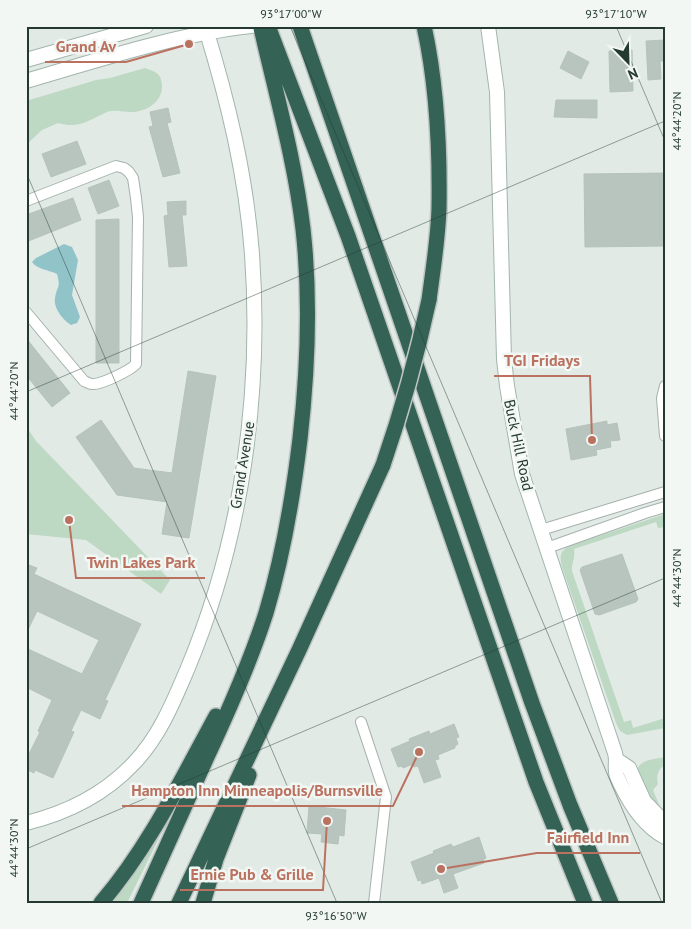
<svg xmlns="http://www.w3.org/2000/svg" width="691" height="929" viewBox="0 0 691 929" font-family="'PT Sans',sans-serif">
	<rect width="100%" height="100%" fill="#e2eae6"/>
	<!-- green -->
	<path fill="#bdd9c3" d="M145 68C156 72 161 73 162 85 163 102 146 112 131 112 125 112 118 110 112 111 108 111 105 113 101 115 84 123 77 128 58 123L42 130 26 145V101L96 80 110 78Z
		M26 426 36 441 170 580 161 594 86 540 26 534Z
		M665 514V527L658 528 656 522 574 549C576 558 571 563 572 571L624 722 631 720 633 728 665 718V728L627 735 620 731 616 723 563 570C560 560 558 552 569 546Z
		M665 757V765C658 769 656 776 658 784L653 790 665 819V846L636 777C636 759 651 760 665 757Z
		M165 826 127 903H107Z"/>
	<!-- water -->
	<path fill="#91c4c9" d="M64 244 72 247 78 260 72 295 80 317 77 323 71 325C63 320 53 308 55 298 57 285 61 289 57 274 49 270 36 269 32 262L36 258Z"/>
	<!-- building -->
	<path fill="#b8c5bf" stroke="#b5c3bc" d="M665 40V61H660L661 79 648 80 646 41Z
		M632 50 633 91 610 92 609 51Z
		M568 51 589 62 581 79 560 68Z
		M556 100H597V118L554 117Z
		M168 108 171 122 167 123 180 173 163 177 149 127 153 126 150 112Z
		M77 141 86 164 51 177 42 154Z
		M665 173V246L585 247 584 174Z
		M109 180 119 206 98 214 88 188Z
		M73 198 81 220 26 242V215Z
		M186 201V215H182L187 266 169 267 164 216 168 215 167 202Z
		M119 219V363H96V220Z
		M26 338 70 393 52 407 26 375Z
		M188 371 216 376 189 538 162 534 167 502 117 495 76 437 101 420 134 468 172 473Z
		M607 421V425L617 423 620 440 610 441 611 447 596 450 597 455 571 460 566 429Z
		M622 554 638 599 636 602 599 615 595 614 580 570 582 567Z
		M26 564 37 568 34 574 141 624 105 700 108 701 100 719 81 710 71 731 74 732 53 778 35 770 34 773 26 769V760L40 732 38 731 52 700 26 687V648L82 674 99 640 37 611 26 634Z
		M454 724 459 737 456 738 458 744 455 746V748L438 755 439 759 435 760 441 777 424 783 418 766 414 767 413 764 403 768 402 766 398 767 391 749 410 741 409 739 429 731 430 734Z
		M309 806 346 810 344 836 339 835 338 844 321 842 322 834 307 833Z
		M479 837 486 858 483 860 484 863 453 874 458 888 444 893 439 878 422 884 421 880 418 881 411 862 434 853 433 851 451 844 453 847Z"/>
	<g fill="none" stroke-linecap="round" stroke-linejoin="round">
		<!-- street casing -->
		<g stroke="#a5b1ac" stroke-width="12">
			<path id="street" d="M26 201 116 166 124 168 129 172 133 178 136 198 138 217 136 364C131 370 101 385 92 384 89 384 87 382 84 381L26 312
				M665 386 662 398 665 436
				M541 530 665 492
				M547 548 645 513 665 507
				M361 722 386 797 374 903"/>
		</g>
		<!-- secondary casing -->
		<g stroke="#a2b5ad" stroke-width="16">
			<path id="secondary" d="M488 26 497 92 504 359 507 386 522 474 615 753C617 760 615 765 616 772 616 776 619 780 620 783 630 804 644 826 665 837
				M26 60 146 26
				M26 81C98 60 177 34 251 26
				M617 760 629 768 644 801 665 823
				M26 823C67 813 105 794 134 763 159 737 173 703 187 670 242 539 262 395 252 254 246 175 228 101 205 26"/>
		</g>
		<!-- highway casing -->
		<g stroke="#bdc4c2" stroke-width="18">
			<path id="highway" d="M268 26 348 236 536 782 585 903
				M300 26 532 703 570 805 611 903
				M424 26C437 85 440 148 439 209 438 239 433 270 429 300
				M101 903C149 847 181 780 216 716
				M141 903C163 854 185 806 207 757 229 710 250 663 266 613 283 556 293 497 300 439 308 368 311 300 303 229 295 161 276 94 261 28
				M179 903 299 650 383 465
				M203 903 216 859 249 775"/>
		</g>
		<!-- street -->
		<use href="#street" stroke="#fff" stroke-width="10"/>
		<!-- secondary -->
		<use href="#secondary" stroke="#fff" stroke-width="14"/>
		<!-- highway -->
		<use href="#highway" stroke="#346255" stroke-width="15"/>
		<!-- highway-bridge casing -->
		<g stroke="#bdc4c2" stroke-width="18" stroke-linecap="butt">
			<path id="highway-bridge" d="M383 465C402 410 417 356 429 300"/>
		</g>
		<!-- highway-bridge -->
		<use href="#highway-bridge" stroke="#346255" stroke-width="15"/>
	</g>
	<!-- ticks -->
	<path fill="none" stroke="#243932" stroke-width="1" stroke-opacity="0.45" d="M290 26 662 903M616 26 665 141M26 172 337 903M26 392 665 121M26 849 665 578"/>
	<g text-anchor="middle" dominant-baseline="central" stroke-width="5" stroke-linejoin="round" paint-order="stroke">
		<!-- street labels -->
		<g font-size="15" fill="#243932" stroke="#f2f7f4">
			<text transform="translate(519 445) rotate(78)">Buck Hill Road</text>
			<text transform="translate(242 465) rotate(-81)">Grand Avenue</text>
		</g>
	</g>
	<!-- callouts -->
	<path fill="none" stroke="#bb715f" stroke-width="2" d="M189 44L126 62H45M592 440L590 376H494M69 520L76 578H205M419 752L393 806H122M441 869L537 853H640M327 821L323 890H180"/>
	<g fill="#bb715f" stroke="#f2f7f4" stroke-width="2">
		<circle cx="189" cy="44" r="5"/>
		<circle cx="592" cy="440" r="5"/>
		<circle cx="69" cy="520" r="5"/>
		<circle cx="419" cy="752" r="5"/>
		<circle cx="441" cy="869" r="5"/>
		<circle cx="327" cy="821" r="5"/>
	</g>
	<g font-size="16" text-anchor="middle" font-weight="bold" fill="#bb715f" stroke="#f2f7f4" stroke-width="5" stroke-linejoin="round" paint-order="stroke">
		<text x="86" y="52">Grand Av</text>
		<text x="542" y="366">TGI Fridays</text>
		<text x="141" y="568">Twin Lakes Park</text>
		<text x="257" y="796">Hampton Inn Minneapolis/Burnsville</text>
		<text x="588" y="843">Fairfield Inn</text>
		<text x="252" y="880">Ernie Pub &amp; Grille</text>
	</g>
	<!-- border -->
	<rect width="691" height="929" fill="none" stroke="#f2f7f4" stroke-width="55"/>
	<!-- north arrow -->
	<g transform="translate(628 62) rotate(157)" stroke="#f2f7f4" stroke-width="4" paint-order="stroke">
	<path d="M0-4L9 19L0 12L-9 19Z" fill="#243932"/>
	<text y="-8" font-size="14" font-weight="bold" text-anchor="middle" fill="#243932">N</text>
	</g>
	<rect x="28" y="28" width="636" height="874" fill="none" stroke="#243932" stroke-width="2"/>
	<g font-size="12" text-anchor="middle" fill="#243932">
		<text x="291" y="18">93°17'00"W</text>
		<text x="616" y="18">93°17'10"W</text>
		<text transform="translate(677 121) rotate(-90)" y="4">44°44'20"N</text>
		<text transform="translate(14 391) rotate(-90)" y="4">44°44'20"N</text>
		<text transform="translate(677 578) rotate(-90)" y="4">44°44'30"N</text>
		<text transform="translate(14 848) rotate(-90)" y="4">44°44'30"N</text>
		<text x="336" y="920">93°16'50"W</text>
	</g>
</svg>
